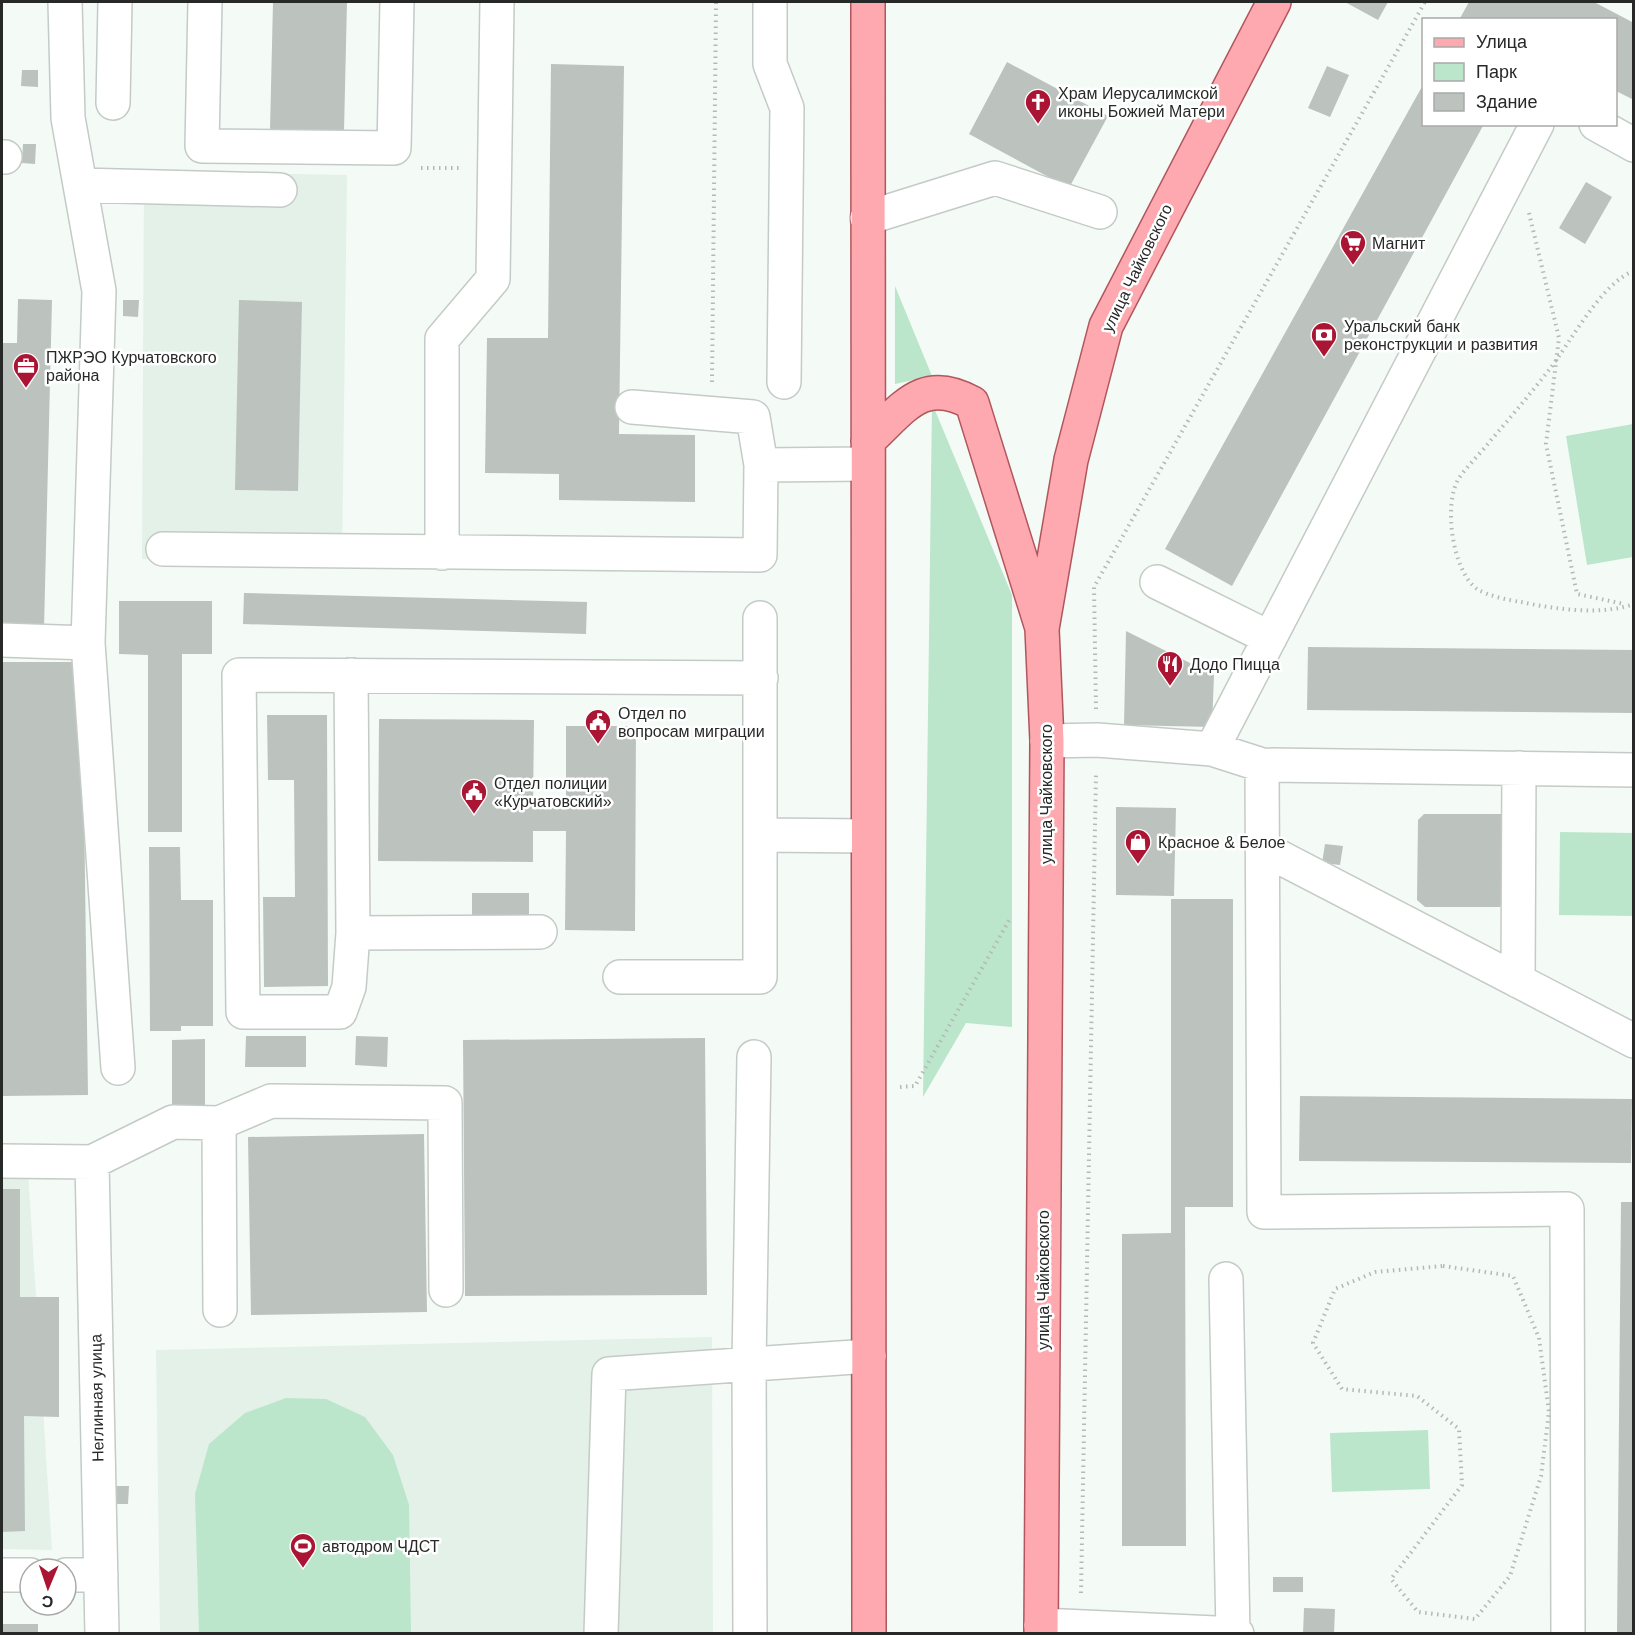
<svg xmlns="http://www.w3.org/2000/svg" width="1635" height="1635" viewBox="0 0 1635 1635" font-family="Arial,sans-serif">
	<rect width="100%" height="100%" fill="#f4fbf6"/>
	<!-- built -->
	<path fill="#e3f1e8" d="M144 171 347 175 342 568 142 559Z
		M2 1154H27L52 1550 2 1549Z
		M712 1337 713 1633H160L156 1350Z"/>
	<!-- green -->
	<path fill="#bbe6cb" d="M895 286 932 376 895 384Z
		M932 403 1012 595V1027L966 1023 923 1097Z
		M1633 424V557L1587 565 1566 436Z
		M1560 832 1633 833V916L1559 915Z
		M286 1398 326 1399 365 1417 393 1455 409 1505 411 1633H199L195 1494 209 1444 245 1413Z
		M1428 1430 1430 1489 1332 1492 1330 1433Z"/>
	<!-- building -->
	<path fill="#bcc2be" d="M273 2H347L344 131 270 130Z
		M1345 2H1388L1378 20Z
		M1469 2H1594L1634 23V100L1616 91V20H1459Z
		M1007 62 1108 116 1069 188 969 134Z
		M551 64 624 66 619 434 695 435V502L559 500V474L485 473 487 338H548Z
		M1327 66 1349 75 1330 117 1308 108Z
		M22 70H38V87L21 86Z
		M1424 83V124H1484L1232 586 1165 549Z
		M23 144H36L35 164 22 163Z
		M1586 182 1612 197 1585 244 1559 228Z
		M18 299 52 300 44 629 2 628V343H17Z
		M123 300H139L138 317 123 316Z
		M239 300 302 302 298 491 235 490Z
		M244 593 587 602 586 634 243 624Z
		M119 601H212V654H182V832H148V655L119 654Z
		M1126 631 1214 675 1212 727 1124 725Z
		M1308 647 1634 650V713L1307 710Z
		M2 662H82L88 1095 2 1096Z
		M267 715H327L328 986 264 987 263 897H295L294 780H268Z
		M379 719 534 720 533 808H566V726H636L635 931 565 930 566 831H533V862L378 861Z
		M1116 807 1176 808 1174 896 1116 895Z
		M1424 814H1501L1508 822V900L1500 907H1425L1417 900 1418 820Z
		M1325 844 1343 846 1340 865 1322 863Z
		M149 847H180L181 900H213V1026H181V1031H150Z
		M472 893H529V916H472Z
		M1171 899H1233V1207H1185L1186 1546H1122V1234L1171 1233Z
		M246 1036H306V1067H245Z
		M356 1036 388 1037 387 1067 355 1065Z
		M705 1038 707 1295 465 1296 463 1040Z
		M205 1039V1109H172V1040Z
		M1300 1096 1632 1099 1631 1163 1299 1161Z
		M424 1134 427 1312 251 1315 248 1137Z
		M2 1189H20V1297H59V1417L24 1416 25 1531 2 1532Z
		M1621 1202H1634V1634H1617Z
		M116 1486H129L128 1504H115Z
		M1273 1577H1303V1592H1273Z
		M1304 1608 1335 1609 1334 1634H1303Z
		M2 1624H38V1634H2Z"/>
	<g fill="none" stroke-linecap="round" stroke-linejoin="round">
		<!-- minor casing -->
		<g stroke="#c4cbc6" stroke-width="36">
			<path id="minor" d="M65 2 68 118 99 291 88 643 118 1068
				M205 2 202 146 394 148 397 2
				M770 2V64L787 108 784 382
				M113 103 115 2
				M1596 124 1634 145
				M2 157H5
				M80 185 280 190
				M867 218 995 178 1100 212
				M632 407 753 417 761 465
				M163 549 760 555 761 465 867 464
				M442 553V339L493 279 497 2
				M1157 582 1270 638
				M2 640 88 643
				M351 675 353 933 540 932
				M1047 741 1097 740 1212 749 1262 765 1634 770
				M1212 749 1537 124
				M1262 765 1264 1212 1567 1209 1568 1634
				M760 835 868 836
				M1262 848 1634 1041
				M353 933 349 987 340 1012H243L239 675 761 678
				M620 977H760V618
				M1518 981 1519 768
				M219 1123 220 1310
				M2 1161 92 1162 173 1122 219 1123 271 1101 445 1103 446 1290
				M92 1162 102 1634
				M1226 1279 1233 1634
				M2 1575H30
				M66 1575H101
				M1041 1625 1237 1634
				M601 1634 609 1374 869 1356
				M750 1634 749 1365 754 1057"/>
		</g>
		<!-- major casing -->
		<g stroke="#b1565d" stroke-width="36">
			<path id="major" d="M868 2 869 1634
				M868 441C903 409 922 375 972 403L1042 628
				M1041 1634 1047 741 1042 629 1071 460 1106 326 1274 2"/>
		</g>
		<!-- path -->
		<path stroke="#b3b9b5" stroke-width="4" stroke-dasharray="1.5 4.5" stroke-linecap="butt" d="M421 168H461
			M1529 213 1559 338 1546 444 1577 594 1624 604
			M1634 271C1602 282 1570 343 1549 370 1530 394 1511 417 1491 440 1481 453 1468 465 1459 478 1443 503 1452 571 1477 589 1488 596 1508 600 1521 602 1555 609 1600 616 1634 604
			M712 382 716 2
			M1096 709 1094 587 1425 2
			M900 1087 915 1086 1011 917
			M1443 1266 1513 1276 1539 1338 1549 1412 1541 1476 1510 1576 1475 1619 1418 1612 1391 1579 1462 1485 1459 1429 1417 1396 1342 1389 1313 1343 1335 1289 1375 1272Z
			M1081 1593 1096 773"/>
		<!-- minor -->
		<use href="#minor" stroke="#fff" stroke-width="33"/>
		<!-- major -->
		<use href="#major" stroke="#fda9af" stroke-width="33"/>
	</g>
	<!-- icons -->
	<defs>
		<g id="church-pin" transform="scale(1.35)"><path d="M0 17L-7.5 6A9.5 9.5 0 1 1 7.5 6Z" fill="#ab1534" stroke="#fff"/><path d="M-1.2-6h2.4v3.5h3.3v2.4h-3.3V6h-2.4V-.1h-3.3v-2.4h3.3Z" fill="#fff"/></g>
		<g id="supermarket-pin" transform="scale(1.35)"><path d="M0 17L-7.5 6A9.5 9.5 0 1 1 7.5 6Z" fill="#ab1534" stroke="#fff"/><path d="M-6-5.5h2.5l.6 2H6L4.5 2H-2.5L-4.4-4H-6ZM-1.5 3.2a1.3 1.3 0 1 0 .1 0ZM3 3.2a1.3 1.3 0 1 0 .1 0Z" fill="#fff"/></g>
		<g id="bank-pin" transform="scale(1.35)"><path d="M0 17L-7.5 6A9.5 9.5 0 1 1 7.5 6Z" fill="#ab1534" stroke="#fff"/><path d="M-6-4H6V4H-6ZM0-2.3a2.3 2.3 0 1 0 0 4.6a2.3 2.3 0 1 0 0-4.6Z" fill="#fff"/></g>
		<g id="office-pin" transform="scale(1.35)"><path d="M0 17L-7.5 6A9.5 9.5 0 1 1 7.5 6Z" fill="#ab1534" stroke="#fff"/><path d="M-6-3h4V-5.5h4V-3h4V5H-6ZM-1-4.5V-3h2v-1.5ZM-6 0V1H6V0Z" fill="#fff"/></g>
		<g id="restaurant-pin" transform="scale(1.35)"><path d="M0 17L-7.5 6A9.5 9.5 0 1 1 7.5 6Z" fill="#ab1534" stroke="#fff"/><path d="M-5-6h1v4h1v-4h1v4h1v-4h1v5L-1.5 .5V6h-2V.5L-5-1ZM5-6V6H3V1.5H1.5Q1.5-4 5-6Z" fill="#fff"/></g>
		<g id="civic-pin" transform="scale(1.35)"><path d="M0 17L-7.5 6A9.5 9.5 0 1 1 7.5 6Z" fill="#ab1534" stroke="#fff"/><path d="M-.6-6.5H3V-4.5H.6V-3L4-1V1h2V6H-6V1h2V-1L-.6-3ZM-1.2 2.5V6h2.4V2.5Z" fill="#fff"/></g>
		<g id="shop-pin" transform="scale(1.35)"><path d="M0 17L-7.5 6A9.5 9.5 0 1 1 7.5 6Z" fill="#ab1534" stroke="#fff"/><path d="M-5-2.5h2.3a2.7 3.5 0 0 1 5.4 0H5L5.5 6h-11ZM-1.5-2.5h3a1.5 2.3 0 0 0-3 0Z" fill="#fff"/></g>
		<g id="stadium-pin" transform="scale(1.35)"><path d="M0 17L-7.5 6A9.5 9.5 0 1 1 7.5 6Z" fill="#ab1534" stroke="#fff"/><path d="M0-5a6.5 5 0 1 0 0 10a6.5 5 0 1 0 0-10ZM-3.5-1.8h7v3.6h-7Z" fill="#fff"/></g>
	</defs>
	<g fill-rule="evenodd">
		<use href="#church-pin" x="1038" y="102"/>
		<use href="#supermarket-pin" x="1353" y="243"/>
		<use href="#bank-pin" x="1324" y="335"/>
		<use href="#office-pin" x="26" y="366"/>
		<use href="#restaurant-pin" x="1170" y="664"/>
		<use href="#civic-pin" x="598" y="722"/>
		<use href="#civic-pin" x="474" y="792"/>
		<use href="#shop-pin" x="1138" y="842"/>
		<use href="#stadium-pin" x="303" y="1546"/>
	</g>
	<g text-anchor="middle" dominant-baseline="central" stroke-width="5" stroke-linejoin="round" paint-order="stroke">
		<!-- poi labels -->
		<g font-size="16" fill="#272928" stroke="#fff" text-anchor="start">
			<text x="1058" y="93">Храм Иерусалимской<tspan x="1058" dy="18">иконы Божией Матери</tspan></text>
			<text x="1372" y="243">Магнит</text>
			<text x="1344" y="326">Уральский банк<tspan x="1344" dy="18">реконструкции и развития</tspan></text>
			<text x="46" y="357">ПЖРЭО Курчатовского<tspan x="46" dy="18">района</tspan></text>
			<text x="1190" y="664">Додо Пицца</text>
			<text x="618" y="713">Отдел по<tspan x="618" dy="18">вопросам миграции</tspan></text>
			<text x="494" y="783">Отдел полиции<tspan x="494" dy="18">«Курчатовский»</tspan></text>
			<text x="1158" y="842">Красное &amp; Белое</text>
			<text x="322" y="1546">автодром ЧДСТ</text>
		</g>
		<!-- street labels -->
		<g font-size="16" fill="#272928" stroke="#fff">
			<text transform="translate(1137 268) rotate(-64)">улица Чайковского</text>
			<text transform="translate(1046 794) rotate(-90)">улица Чайковского</text>
			<text transform="translate(1043 1280) rotate(-90)">улица Чайковского</text>
			<text transform="translate(97 1398) rotate(-91)">Неглинная улица</text>
		</g>
	</g>
	<!-- border -->
	<rect width="1635" height="1635" fill="none" stroke="#272928" stroke-width="6"/>
	<!-- legend -->
	<rect x="1422" y="18" width="195" height="108" fill="#ffffff" stroke="#a9a9a9" stroke-width="1.5"/>
	<rect x="1434" y="38" width="30" height="9" fill="#fda9af" stroke="#a9a9a9" stroke-width="1.5"/>
	<text x="1476" y="48" font-size="18" fill="#272928">Улица</text>
	<rect x="1434" y="63" width="30" height="18" fill="#bbe6cb" stroke="#a9a9a9" stroke-width="1.5"/>
	<text x="1476" y="78" font-size="18" fill="#272928">Парк</text>
	<rect x="1434" y="93" width="30" height="18" fill="#bcc2be" stroke="#a9a9a9" stroke-width="1.5"/>
	<text x="1476" y="108" font-size="18" fill="#272928">Здание</text>
	<!-- north arrow -->
	<g transform="translate(48 1587) rotate(182)"><circle r="28" fill="#ffffff" stroke="#a9a9a9" stroke-width="1.5"/>
	<path d="M0-4.5L10 22L0 15L-10 22Z" fill="#ab1534"/>
	<text y="-9" font-size="16" font-weight="bold" text-anchor="middle" fill="#272928">С</text>
	</g>
</svg>
